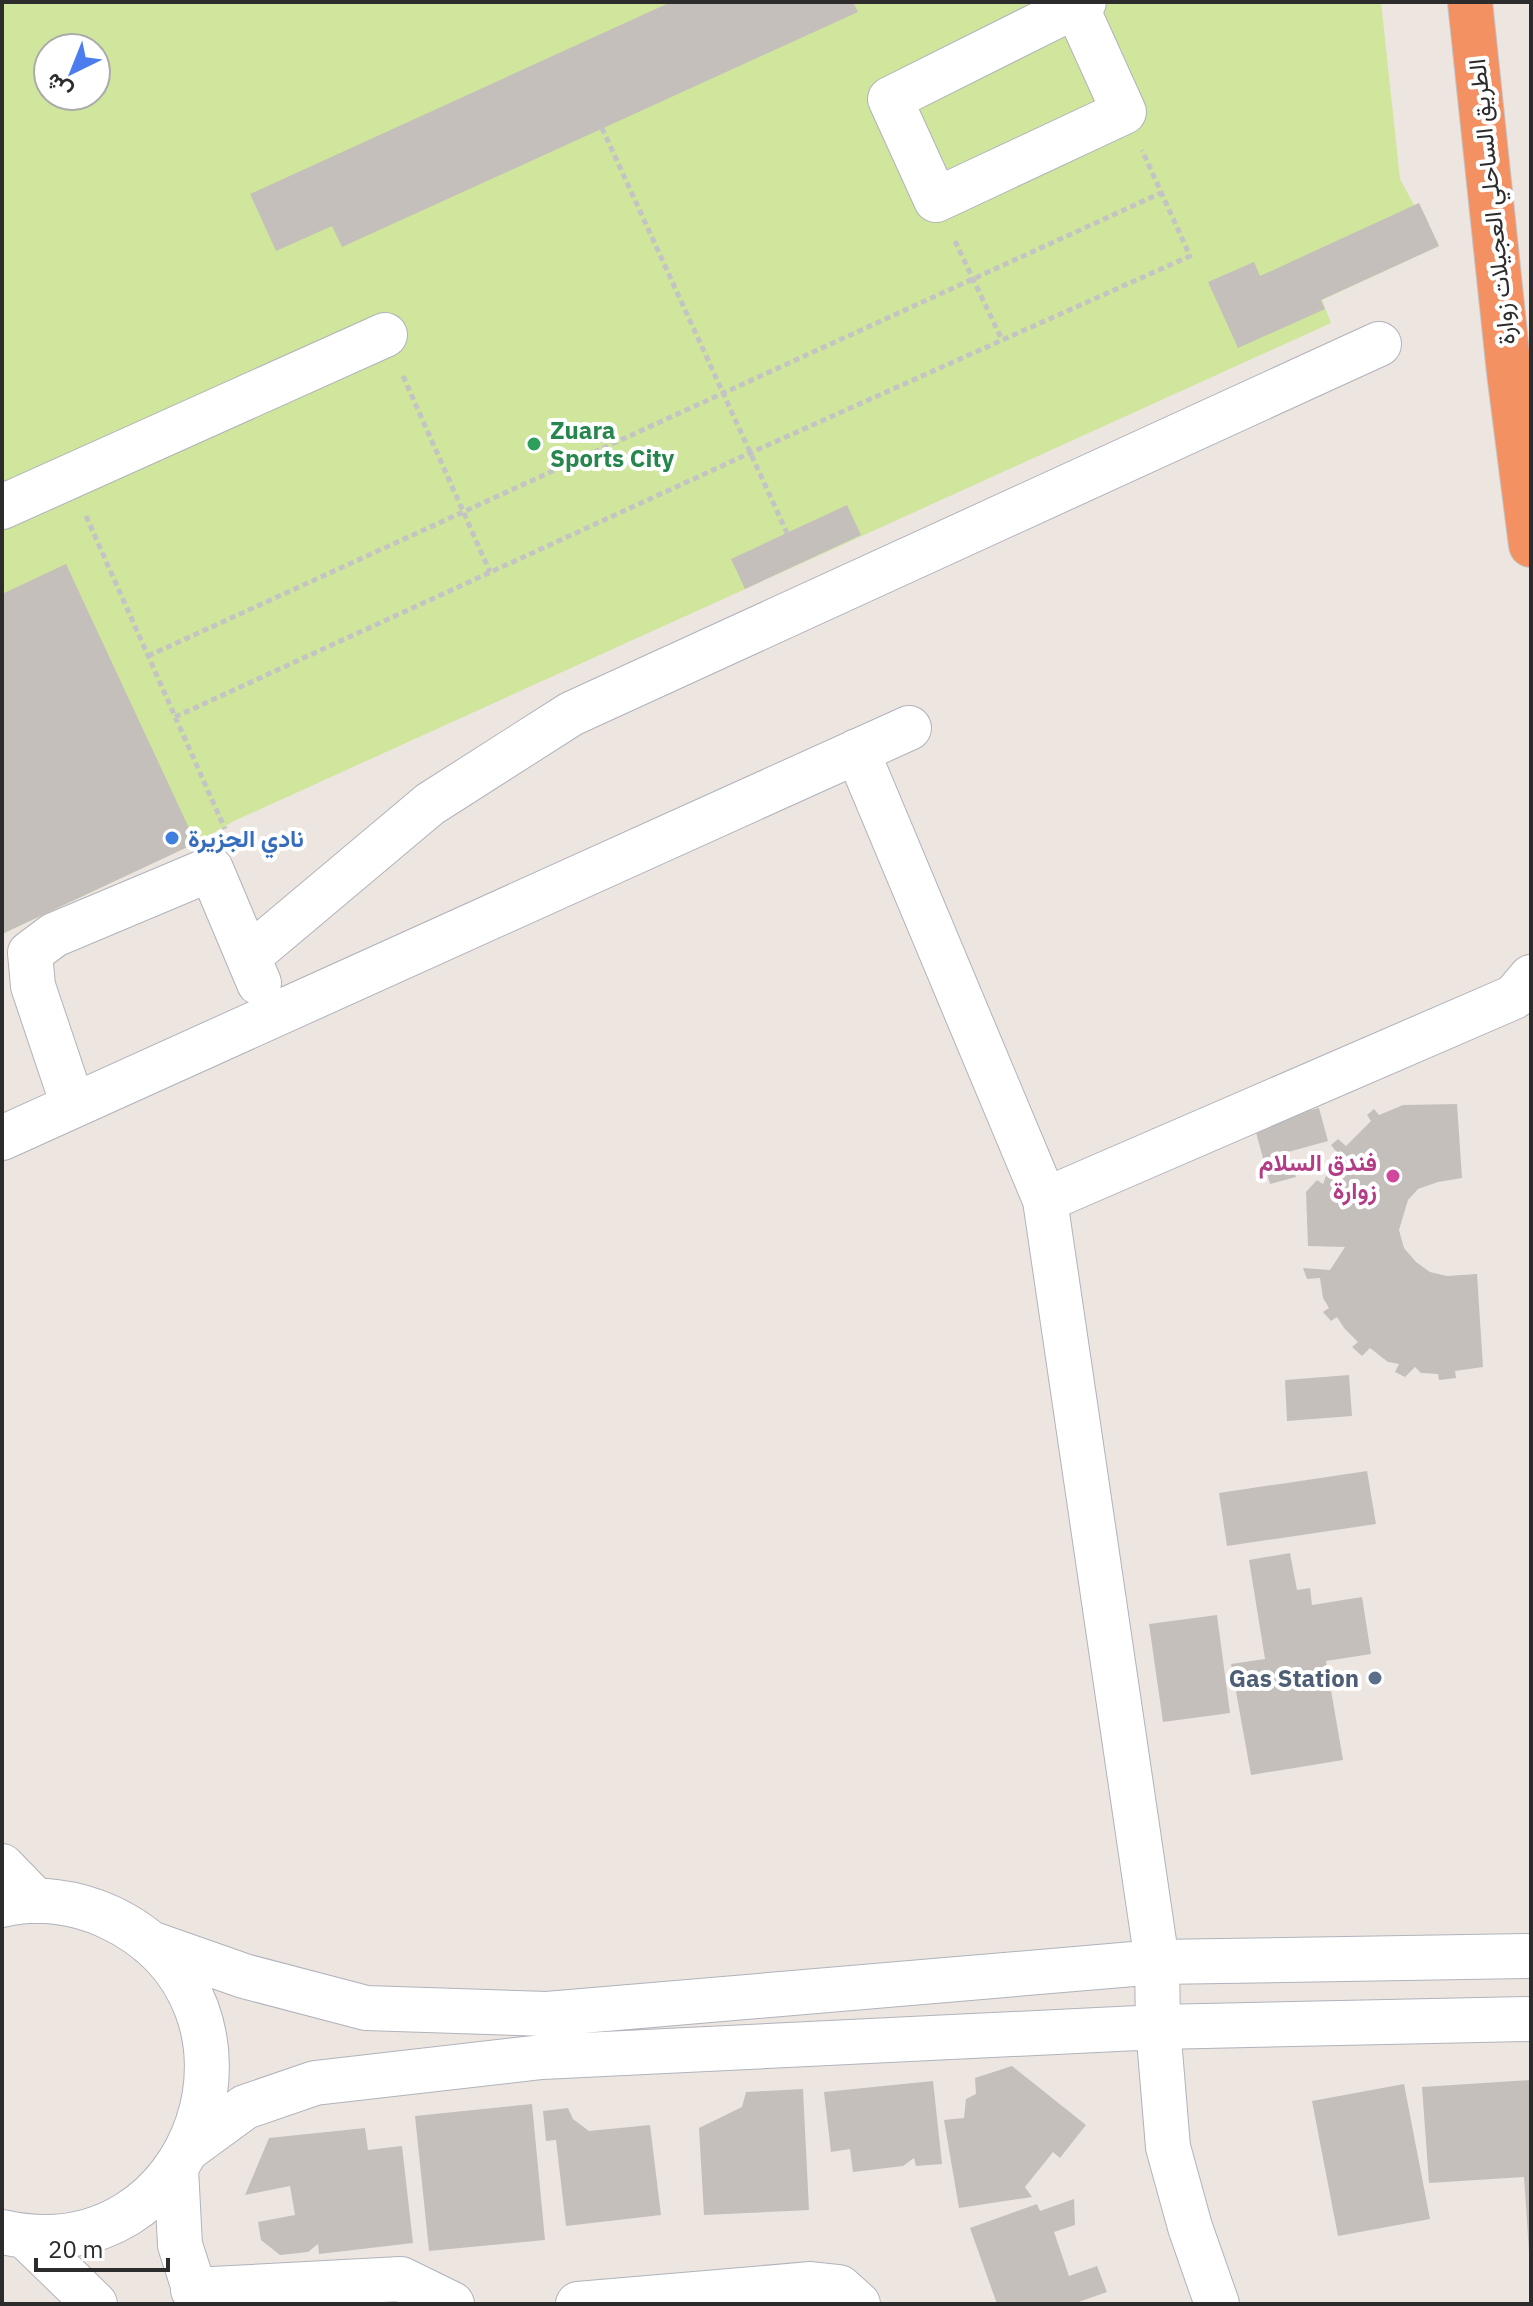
<svg xmlns="http://www.w3.org/2000/svg" width="1533" height="2306" viewBox="0 0 1533 2306" font-family="'IBM Plex Sans',Vazirmatn,sans-serif">
	<rect width="100%" height="100%" fill="#ede5e0"/>
	<!-- pitch -->
	<path fill="#cfe69c" fill-rule="evenodd" d="M2 2H1381L1400 179 1414 205 1419 203 1439 246 1322 300 1331 323 234 821 196 843 2 934ZM48 48H96V96H48Z"/>
	<!-- building -->
	<path fill="#c5bfbc" d="M671 2H853L858 12 342 247 332 226 276 251 250 194Z
		M1419 203 1439 246 1321 300 1325 309 1238 348 1208 282 1254 262 1260 276Z
		M847 505 861 535 745 589 731 559Z
		M66 564 196 843 2 934V594Z
		M1457 1104 1462 1178 1438 1182 1418 1189 1408 1200 1399 1230 1404 1248 1416 1262 1430 1272 1447 1276 1477 1274 1483 1367 1455 1371 1456 1378 1439 1380 1438 1374 1421 1373 1415 1367 1405 1377 1395 1372 1399 1364 1388 1362 1370 1348 1362 1356 1352 1347 1358 1342 1344 1328 1337 1317 1331 1321 1323 1312 1329 1308 1323 1298 1320 1278 1307 1279 1303 1268 1330 1270 1345 1247 1308 1246 1306 1192 1317 1180 1323 1184 1330 1165 1339 1155 1331 1145 1338 1139 1346 1146 1371 1121 1367 1115 1374 1109 1379 1115 1403 1105Z
		M1319 1108 1328 1141 1288 1152 1296 1177 1270 1184 1254 1125Z
		M1349 1375 1352 1416 1287 1421 1285 1380Z
		M1367 1471 1376 1524 1227 1546 1219 1493Z
		M1290 1553 1297 1590 1310 1588 1312 1605 1362 1597 1371 1654 1326 1661 1343 1760 1251 1775 1231 1664 1265 1659 1249 1560Z
		M1217 1615 1230 1713 1163 1722 1149 1624Z
		M1012 2066 1086 2125 1060 2158 1053 2152 1025 2187 1032 2197 959 2208 944 2120 964 2118 966 2099 976 2094 975 2078Z
		M1531 2080V2252H1529L1524 2177 1429 2183 1422 2087Z
		M933 2081 942 2164 916 2166 914 2158 903 2166 853 2172 850 2149 831 2152 824 2092Z
		M1404 2084 1430 2219 1338 2236 1312 2101Z
		M803 2089 809 2210 704 2215 699 2128 742 2107 746 2092Z
		M532 2104 545 2240 429 2251 415 2116Z
		M568 2108 573 2119 589 2131 650 2125 661 2215 566 2226 556 2140 546 2141 543 2111Z
		M365 2128 368 2150 402 2146 413 2243 319 2254 318 2244 308 2252 280 2255 261 2240 258 2222 295 2215 290 2186 245 2195 269 2138Z
		M1074 2199 1075 2225 1054 2232 1069 2276 1097 2266 1107 2292 1073 2304H997L970 2228 1037 2204 1040 2211Z"/>
	<g fill="none" stroke-linecap="round" stroke-linejoin="round">
		<!-- minor casing -->
		<g stroke="#b0b3bb" stroke-width="46">
			<path id="minor" d="M1076 6 1124 112 936 200 890 99 1084 2
				M2 507 385 335
				M857 751 1045 1200 1157 1962 1158 2027 1168 2147 1190 2227 1217 2304
				M248 957 430 804 571 714 1379 344
				M73 1105 33 986 30 953 54 935 211 869 259 983
				M2 1138 909 728
				M1045 1200 1514 997 1531 977
				M2 1866 36 1901
				M2 1905C37 1896 77 1902 109 1917 290 2002 200 2277 2 2232
				M150 1943 244 1976 366 2008 547 2014 1157 1962 1531 1956
				M189 2148 245 2107 315 2083 542 2057 1158 2027 1531 2019
				M176 2169 180 2245 199 2304
				M26 2237 95 2304
				M193 2290 401 2279 452 2304
				M578 2304 811 2284 839 2287 858 2304"/>
		</g>
		<!-- highway casing -->
		<g stroke="#c4c4c4" stroke-width="46">
			<path id="highway" d="M1470 2 1509 372 1531 545"/>
		</g>
		<!-- path -->
		<path stroke="#c4c4c4" stroke-width="5" stroke-dasharray="6 4" stroke-linecap="butt" d="M602 128 787 533
			M955 241 1002 340
			M403 376 490 572
			M86 516 225 829
			M148 656 1161 193
			M175 717 750 453 1190 256 1142 150"/>
		<!-- minor -->
		<use href="#minor" stroke="#fff" stroke-width="44"/>
		<!-- highway -->
		<use href="#highway" stroke="#f49163" stroke-width="44"/>
	</g>
	<!-- markers -->
	<circle fill="#2e9e5b" stroke="#fff" stroke-width="3" cx="534" cy="444" r="8"/>
	<circle fill="#3f7fe0" stroke="#fff" stroke-width="3" cx="172" cy="838" r="8"/>
	<circle fill="#d1479c" stroke="#fff" stroke-width="3" cx="1393" cy="1176" r="8"/>
	<circle fill="#5c6f8a" stroke="#fff" stroke-width="3" cx="1375" cy="1678" r="8"/>
	<g text-anchor="middle" dominant-baseline="central" stroke-width="8" stroke-linejoin="round" paint-order="stroke">
		<!-- street labels -->
		<g font-size="24" fill="#2c2c2c" stroke="#fff">
			<text transform="translate(1491 202) rotate(-96)">الطريق الساحلي العجيلات زوارة</text>
		</g>
		<!-- leisure labels -->
		<g font-size="24" font-weight="bold" fill="#27864d" stroke="#fff" text-anchor="start">
			<text x="550" y="430">Zuara<tspan x="550" dy="28">Sports City</tspan></text>
		</g>
		<!-- shop labels -->
		<g font-size="24" font-weight="bold" fill="#366cbe" stroke="#fff" text-anchor="start">
			<text x="188" y="838">نادي الجزيرة</text>
		</g>
		<!-- hotel labels -->
		<g font-size="24" font-weight="bold" fill="#b23c85" stroke="#fff" text-anchor="end">
			<text x="1377" y="1162">فندق السلام<tspan x="1377" dy="28">زوارة</tspan></text>
		</g>
		<!-- service labels -->
		<g font-size="24" font-weight="bold" fill="#4e5e75" stroke="#fff" text-anchor="end">
			<text x="1359" y="1678">Gas Station</text>
		</g>
	</g>
	<!-- border -->
	<rect width="1533" height="2306" fill="none" stroke="#2c2c2c" stroke-width="8"/>
	<!-- north arrow -->
	<g transform="translate(72 72) rotate(223)"><circle r="38" fill="#ffffff" stroke="#ababab" stroke-width="2"/>
	<path d="M0-6L14 30L0 20L-14 30Z" fill="#4b7dee"/>
	<text y="-12" font-size="22" font-weight="bold" text-anchor="middle" fill="#2c2c2c">ش</text>
	</g>
	<!-- scale -->
	<path d="M36 2258v12h132v-12" fill="none" stroke="#2c2c2c" stroke-width="4"/>
	<text x="48" y="2258" font-size="24" fill="#2c2c2c" stroke="#ffffff" stroke-width="6" paint-order="stroke">20 m</text>
</svg>
